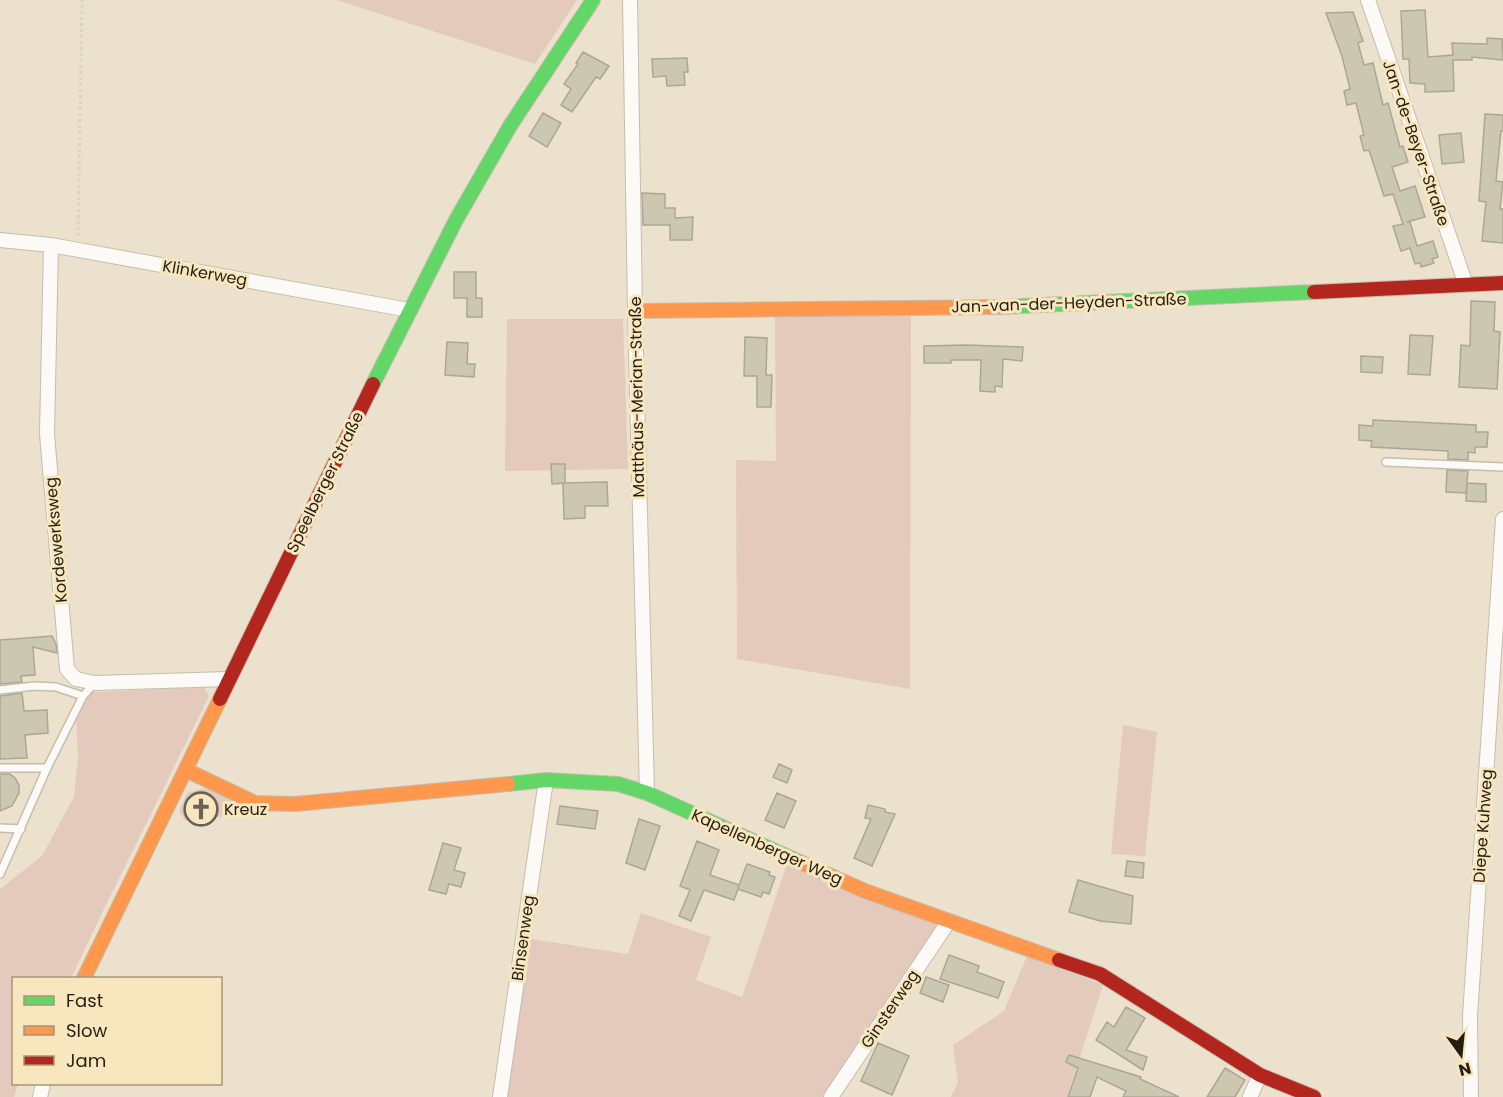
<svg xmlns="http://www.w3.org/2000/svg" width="1503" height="1097" viewBox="0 0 1503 1097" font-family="Poppins,sans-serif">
	<rect width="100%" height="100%" fill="#ebe1cc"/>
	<!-- green -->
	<path fill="#e4c9bd" d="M337 0H577L535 64Z
		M911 315 910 689 737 659 736 460 776 461 775 316Z
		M507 319H623L628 469 505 471Z
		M204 687 209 696 101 915 71 978H14V1084H22L17 1087 14 1097H0V889L42 856 74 797 78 758 75 693Z
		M1123 725 1157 732 1145 856 1111 854Z
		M203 788 275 812 185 820 179 811 187 793Z
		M787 864 935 922 938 930 825 1097H507L531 939 628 954 641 913 711 937 696 980 742 997Z
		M1027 956 1103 985 1067 1097H951L958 1082 953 1045 1004 1011Z"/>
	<!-- building -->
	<path fill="#ccc7b1" stroke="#aba796" stroke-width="1.5" d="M1425 10 1428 57 1453 55 1452 43 1487 44V38L1502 39 1503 60 1472 57V60H1453L1454 91 1425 92V84L1410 83 1409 59H1403L1401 11Z
		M1353 12 1363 41 1358 43 1364 65 1373 63 1383 105 1388 103 1400 147 1403 146 1408 162 1392 167 1400 191 1415 186 1425 217 1407 222H1410L1417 246 1433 241 1438 257 1432 259 1434 263 1421 267 1420 263 1415 264 1410 248 1401 251 1393 226 1403 224 1393 194 1384 196 1369 150 1364 151 1360 136 1364 135 1356 103 1347 105 1344 91 1350 89 1342 56 1326 13Z
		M583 52 609 66 600 79 596 77 572 112 561 105 571 89 564 84 578 64 576 63Z
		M687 58 688 72H684L685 85 667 86 666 76 653 77 652 59Z
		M543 113 561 123 547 147 529 136Z
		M1485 114 1503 115V131H1501L1496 181 1503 182 1500 209H1503V243L1482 241 1486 202 1479 201Z
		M1461 133 1464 162 1442 164 1439 135Z
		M642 193 665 194V208H675V218L693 217 692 240H670V225H643Z
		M454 272H476V298H482V317H467V298H454Z
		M1471 301 1495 302 1494 331 1500 332 1497 389 1459 387 1461 345 1470 346Z
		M1410 335 1433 336 1430 375 1408 374Z
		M745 337 767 338 766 375H772L771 407H757V376H744Z
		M447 342 468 343 467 364H475L474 377 445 375Z
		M966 345 1023 347 1022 361 1003 359 1002 387 995 386V392L980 391 981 360H951V363H924V346Z
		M1361 356 1383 357 1382 373 1361 372Z
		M1373 420 1476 425V432H1488L1487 447H1475V453L1468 452V460L1448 459V451L1371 447 1372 441 1359 440V425L1373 426Z
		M551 464H565V483L552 484Z
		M1447 470 1468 471 1466 493 1446 492Z
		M607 482 608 506H585V518L564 519 563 483Z
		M1467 483 1486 484V502L1466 501Z
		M52 636 56 644 57 653 33 647 35 675 21 676 22 682 0 684V640Z
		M22 693 24 711 47 710 48 733 25 735 27 758 0 759V696Z
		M779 764 792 770 787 783 773 777Z
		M0 774H10L15 778 19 785V793L12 806 0 811Z
		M777 793 796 801 784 828 765 820Z
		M868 805 885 809V812L895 814 872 866 854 858 871 819 865 818Z
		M560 806 598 811 595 829 557 824Z
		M639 819 660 826 645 870 626 863Z
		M697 841 719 850 710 875 739 885 738 888 747 864 770 872 769 875 775 877 769 894 763 892 761 897 738 889 734 900 704 890 691 921 679 916 690 890 680 886Z
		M443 843 461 848 454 870 465 873 461 887 449 884 446 894 429 890Z
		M1127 861 1144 863 1143 878 1125 876Z
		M1078 880 1133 896 1131 924 1100 921 1069 912Z
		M949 955 979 966 977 972 1004 982 998 998 940 979Z
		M926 977 949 985 943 1002 920 993Z
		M1126 1007 1145 1018 1126 1050 1147 1057 1143 1070 1096 1040 1107 1022 1114 1027Z
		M878 1043 909 1056 892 1095 861 1081Z
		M1069 1055 1141 1077 1140 1079 1179 1097H1123L1126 1091 1097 1077 1090 1097H1068L1078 1068 1066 1062Z
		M1225 1068 1245 1080 1235 1097H1207Z"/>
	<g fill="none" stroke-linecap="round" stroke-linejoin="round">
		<!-- lane casing -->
		<g stroke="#c5bdad" stroke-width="10">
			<path id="lane" d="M1386 462 1503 467
				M0 690 34 686 56 687 83 696
				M0 768H47
				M0 828 21 829
				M0 874 47 768 83 696 95 683"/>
		</g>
		<!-- street casing -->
		<g stroke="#c5bdad" stroke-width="16">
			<path id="street" d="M630 0 635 311 647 793
				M1368 0 1466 285
				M0 240 51 245 409 310
				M51 245 47 434 67 669 76 679 95 683 228 679
				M40 1097 43 1084
				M500 1097 546 780
				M831 1097 949 921
				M1250 1097 1260 1075
				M1471 1097 1470 1016 1503 519"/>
		</g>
		<!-- fast casing -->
		<g stroke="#c5bdad" stroke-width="16">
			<path id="fast" d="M1002 307 1314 292
				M373 384 456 220 510 126 593 0
				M508 784 546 780 618 784 647 793 802 863"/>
		</g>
		<!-- slow casing -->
		<g stroke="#c5bdad" stroke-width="16">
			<path id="slow" d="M635 311 1002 307
				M186 770 255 803 295 804 508 784
				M802 863 865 891 1059 960
				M84 978 220 699"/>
		</g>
		<!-- jam casing -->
		<g stroke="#c5bdad" stroke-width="16">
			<path id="jam" d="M1314 292 1503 283
				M220 699 373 384
				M1059 960 1100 974 1260 1075 1314 1097"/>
		</g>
		<!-- path -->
		<path stroke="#d7d4ce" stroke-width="3" stroke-dasharray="3 3" stroke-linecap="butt" d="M78 236 82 0"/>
		<!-- lane -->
		<use href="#lane" stroke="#fcfaf7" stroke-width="7"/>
		<!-- street -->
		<use href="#street" stroke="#fcfaf7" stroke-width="14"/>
		<!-- fast -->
		<use href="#fast" stroke="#63d668" stroke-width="14"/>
		<!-- slow -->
		<use href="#slow" stroke="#ff974d" stroke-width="14"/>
		<!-- jam -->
		<use href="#jam" stroke="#b3261e" stroke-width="14"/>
	</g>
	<!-- icons -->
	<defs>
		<g id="church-ring" transform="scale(1.725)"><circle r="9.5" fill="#f8e6bf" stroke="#6a6252" stroke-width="1.5"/><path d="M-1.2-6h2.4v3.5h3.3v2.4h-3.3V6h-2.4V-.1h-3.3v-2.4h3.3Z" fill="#6a6252"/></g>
	</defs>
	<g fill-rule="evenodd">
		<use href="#church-ring" x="201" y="809"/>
	</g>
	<g text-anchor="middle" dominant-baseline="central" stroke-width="6" stroke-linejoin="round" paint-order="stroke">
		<!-- street labels -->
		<g font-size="16" fill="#251e10" stroke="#f8e6bf">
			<text transform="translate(1416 143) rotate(71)">Jan-de-Beyer-Straße</text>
			<text transform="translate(205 273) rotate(10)">Klinkerweg</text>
			<text transform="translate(1069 303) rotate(-2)">Jan-van-der-Heyden-Straße</text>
			<text transform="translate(637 397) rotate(-91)">Matthäus-Merian-Straße</text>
			<text transform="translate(325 482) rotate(-64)">Speelberger Straße</text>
			<text transform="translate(56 540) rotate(-95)">Kordewerksweg</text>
			<text transform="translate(1483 826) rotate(-86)">Diepe Kuhweg</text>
			<text transform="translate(767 847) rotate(24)">Kapellenberger Weg</text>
			<text transform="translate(523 938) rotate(-82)">Binsenweg</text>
			<text transform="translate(890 1009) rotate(-56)">Ginsterweg</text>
		</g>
		<!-- poi labels -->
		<g font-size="16" fill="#251e10" stroke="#f8e6bf" text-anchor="start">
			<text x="224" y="809">Kreuz</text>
		</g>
	</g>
	<!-- legend -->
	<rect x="12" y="977" width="210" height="108" fill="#f8e6bf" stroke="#a49679" stroke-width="1.5"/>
	<rect x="24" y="996" width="30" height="9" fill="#63d668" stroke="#a49679" stroke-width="1.5"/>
	<text x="66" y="1007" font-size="18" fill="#251e10">Fast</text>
	<rect x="24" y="1026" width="30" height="9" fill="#ff974d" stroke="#a49679" stroke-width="1.5"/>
	<text x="66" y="1037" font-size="18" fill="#251e10">Slow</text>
	<rect x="24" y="1056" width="30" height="9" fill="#b3261e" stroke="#a49679" stroke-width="1.5"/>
	<text x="66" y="1067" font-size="18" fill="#251e10">Jam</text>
	<!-- north arrow -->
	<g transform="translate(1461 1055) rotate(165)" stroke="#f8e6bf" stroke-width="4.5" paint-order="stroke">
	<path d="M0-4.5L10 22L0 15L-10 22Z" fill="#251e10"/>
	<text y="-9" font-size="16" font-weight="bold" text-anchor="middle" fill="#251e10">N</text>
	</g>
</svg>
